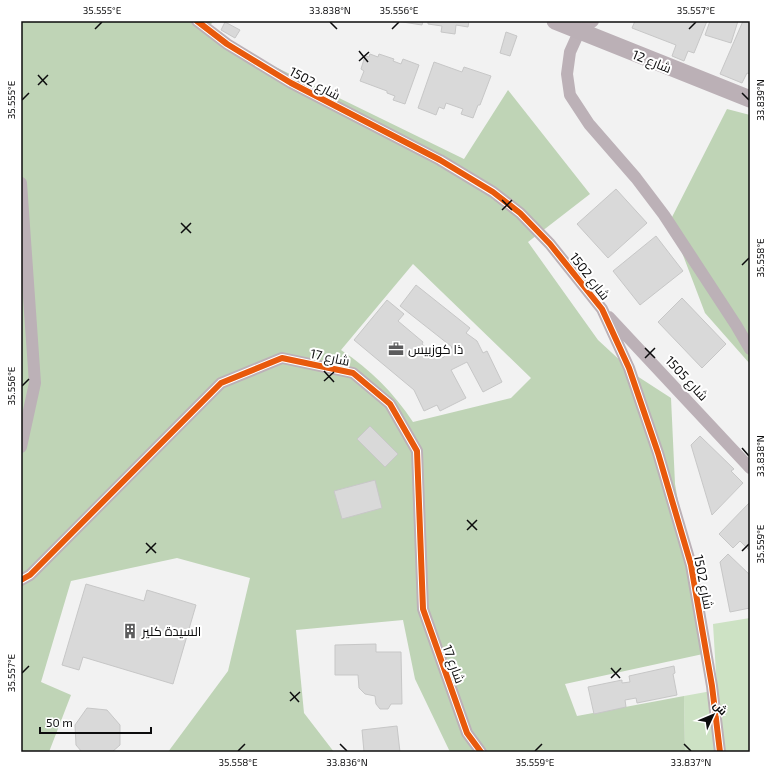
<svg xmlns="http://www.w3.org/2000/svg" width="771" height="773" viewBox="0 0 771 773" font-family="'Exo 2',Cairo,sans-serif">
	<rect width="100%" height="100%" fill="#f2f2f2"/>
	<!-- green -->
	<path fill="#cde2c4" d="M750 618V752H685L684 696 717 690 713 624Z"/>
	<!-- forest -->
	<path fill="#bfd4b6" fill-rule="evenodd" d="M21 21H213L206 33 464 159 508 90 590 194 528 242 598 340 637 376 671 398 675 484 698 615 703 654 565 684 577 716 684 696 685 752H450L415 679 403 620 296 630 304 713 334 752H168L228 671 250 578 177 558 71 581 41 682 71 695 49 752H21ZM413 264 531 378 511 398 413 422C393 392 371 370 341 350Z
		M727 109 750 115V364L705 313 670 221Z"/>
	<!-- building -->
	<path fill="#d9d9d9" stroke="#c7c7c7" d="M396 21H423L422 25Z
		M428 21H469L468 27 456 25 455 34 441 32 442 26 428 24Z
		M635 21H707L694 53 688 51 684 61 672 56 676 45 632 28Z
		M710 21H738L731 43 705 35Z
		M743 21H750V74L747 73 742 83 720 74Z
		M225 22 240 30 235 38 221 30Z
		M506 32 517 36 510 56 500 53Z
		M370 54 378 57 379 54 394 59 393 61 401 64 403 59 419 65 405 104 393 100 395 96 387 93V91L360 81 364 71 361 69 365 56 369 57Z
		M434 62 462 72 464 67 491 76 480 105H478L473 118 461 114 463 109 446 103 444 109 439 107 436 115 418 108Z
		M616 189 647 223 608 258 577 224Z
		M656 236 683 271 640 305 613 271Z
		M416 285 470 328 466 333 477 341 483 353 487 351 502 382 483 392 467 362 451 370 466 398 440 411 437 405 424 411 414 390 354 340 387 300 404 314 398 321 423 342 422 344 433 354 435 352 443 358 452 347 400 306Z
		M682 298 726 344 702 368 658 322Z
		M370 426 398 454 385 467 357 439Z
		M700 436 734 469 731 471 743 483 712 515 691 445Z
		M375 480 382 508 342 519 334 491Z
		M750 502V551L740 541 733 548 719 534Z
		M728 554 750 575V608L730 612 720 562Z
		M86 584 144 601 147 590 196 605 173 684 83 657 79 670 62 665Z
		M376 644V652H401L402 704H391L388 709H380L376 704 375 696 365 694 359 688 358 675H335V645Z
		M674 666 675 673 673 674 677 695 637 703 636 698 625 700 626 707 594 714 588 687 622 680V683L630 682 629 676Z
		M87 708 107 710 120 725V745L112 752H82L76 745 75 725Z
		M397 726 400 752H364L362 730Z"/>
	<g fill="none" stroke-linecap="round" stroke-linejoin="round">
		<!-- street -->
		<path stroke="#bcb1b7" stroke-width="12" d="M197 21 227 44 291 83 440 160 493 192 520 213 550 244 602 309 629 368 658 453 691 565 712 686 720 752
			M593 21 579 32 570 52 567 74 570 95 589 124 636 178 664 215 736 325 750 349
			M21 183 35 383 21 447
			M609 317 750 468
			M21 580 30 575 221 383 282 358 353 373 390 404 417 451 423 609 467 733 481 752"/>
		<!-- secondary -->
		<path stroke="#bbb0b6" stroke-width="17" d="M555 21 750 99"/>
		<!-- cycleway casing -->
		<g stroke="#fff" stroke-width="8">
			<path id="cycleway" d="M197 21 227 44 291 83 440 160 493 192 520 213 550 244 602 309 629 368 658 453 691 565 712 686 720 752
				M21 580 30 575 221 383 282 358 353 373 390 404 417 451 423 609 467 733 481 752"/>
		</g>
		<!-- cycleway -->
		<use href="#cycleway" stroke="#e8590c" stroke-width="6"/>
	</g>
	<!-- ticks -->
	<path fill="none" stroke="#0c0c0d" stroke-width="1.5" d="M330 22 337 29M95 29 102 22M392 29 399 22M689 29 696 22M359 51 368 62M359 61 369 52M38 75 47 85M38 85 48 75M742 93 749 100M22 100 29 93M502 200 512 210M502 210 512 200M181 223 191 233M181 233 191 223M742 265 749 258M645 348 655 358M645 358 655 348M324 371 334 382M324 381 334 372M22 386 29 379M742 448 749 456M467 520 477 530M467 530 477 520M146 543 156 553M742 551 749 544M146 553 156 543M611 668 620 678M22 673 29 666M611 678 621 668M290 692 299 702M290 701 300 692M340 744 347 751M684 744 691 751M238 751 245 744M535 751 542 744"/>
	<!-- icons -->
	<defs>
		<g id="office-bare" transform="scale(1.2)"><path d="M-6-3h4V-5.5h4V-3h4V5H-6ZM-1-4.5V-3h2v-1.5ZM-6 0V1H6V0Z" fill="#5c5c5d" stroke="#fff" stroke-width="2.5" paint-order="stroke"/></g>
		<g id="building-bare" transform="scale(1.2)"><path d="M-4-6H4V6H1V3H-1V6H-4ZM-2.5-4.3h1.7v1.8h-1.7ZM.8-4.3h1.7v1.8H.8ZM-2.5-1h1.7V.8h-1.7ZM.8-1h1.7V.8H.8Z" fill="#5c5c5d" stroke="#fff" stroke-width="2.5" paint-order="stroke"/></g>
	</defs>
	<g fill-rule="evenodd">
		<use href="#office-bare" x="396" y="349"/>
		<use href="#building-bare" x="130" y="631"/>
	</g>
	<g text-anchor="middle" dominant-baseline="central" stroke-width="4" stroke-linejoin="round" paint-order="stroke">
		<!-- street labels -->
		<g font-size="13" fill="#0c0c0d" stroke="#fff">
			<text transform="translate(652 61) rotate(22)">شارع 12</text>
			<text transform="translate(315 83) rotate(28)">شارع 1502</text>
			<text transform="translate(590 276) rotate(52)">شارع 1502</text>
			<text transform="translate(330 357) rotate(12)">شارع 17</text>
			<text transform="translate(687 378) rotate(47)">شارع 1505</text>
			<text transform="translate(704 582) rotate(79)">شارع 1502</text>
			<text transform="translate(454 664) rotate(70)">شارع 17</text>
		</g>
		<!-- poi labels -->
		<g font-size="13" fill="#0c0c0d" stroke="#fff" text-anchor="start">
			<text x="408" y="349">ذا كوزبيس</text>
			<text x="142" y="631">السيدة كلير</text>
		</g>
	</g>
	<!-- border -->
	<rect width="771" height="773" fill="none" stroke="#ffffff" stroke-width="44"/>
	<!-- north arrow -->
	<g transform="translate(713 715) rotate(46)" stroke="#ffffff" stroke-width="3" paint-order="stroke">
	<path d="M0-3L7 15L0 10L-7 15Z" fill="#0c0c0d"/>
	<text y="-6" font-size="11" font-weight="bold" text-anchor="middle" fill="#0c0c0d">ش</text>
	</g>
	<!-- scale -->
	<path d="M40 727v6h111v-6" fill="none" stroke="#0c0c0d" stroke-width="2"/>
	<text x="46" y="727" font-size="12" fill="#0c0c0d" stroke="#ffffff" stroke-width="3" paint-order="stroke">50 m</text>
	<rect x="22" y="22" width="727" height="729" fill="none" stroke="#0c0c0d" stroke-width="1.5"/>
	<g font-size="10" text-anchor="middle" fill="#0c0c0d">
		<text x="102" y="14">35.555°E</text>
		<text x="330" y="14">33.838°N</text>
		<text x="399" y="14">35.556°E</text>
		<text x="696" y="14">35.557°E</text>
		<text transform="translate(11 100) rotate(-90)" y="4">35.555°E</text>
		<text transform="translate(760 100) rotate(-90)" y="4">33.839°N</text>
		<text transform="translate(760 258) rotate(-90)" y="4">35.558°E</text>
		<text transform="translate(11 386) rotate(-90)" y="4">35.556°E</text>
		<text transform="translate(760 456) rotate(-90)" y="4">33.838°N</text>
		<text transform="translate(760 544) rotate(-90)" y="4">35.559°E</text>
		<text transform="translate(11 673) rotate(-90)" y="4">35.557°E</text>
		<text x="238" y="766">35.558°E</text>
		<text x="347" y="766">33.836°N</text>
		<text x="535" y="766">35.559°E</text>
		<text x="691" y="766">33.837°N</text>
	</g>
</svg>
